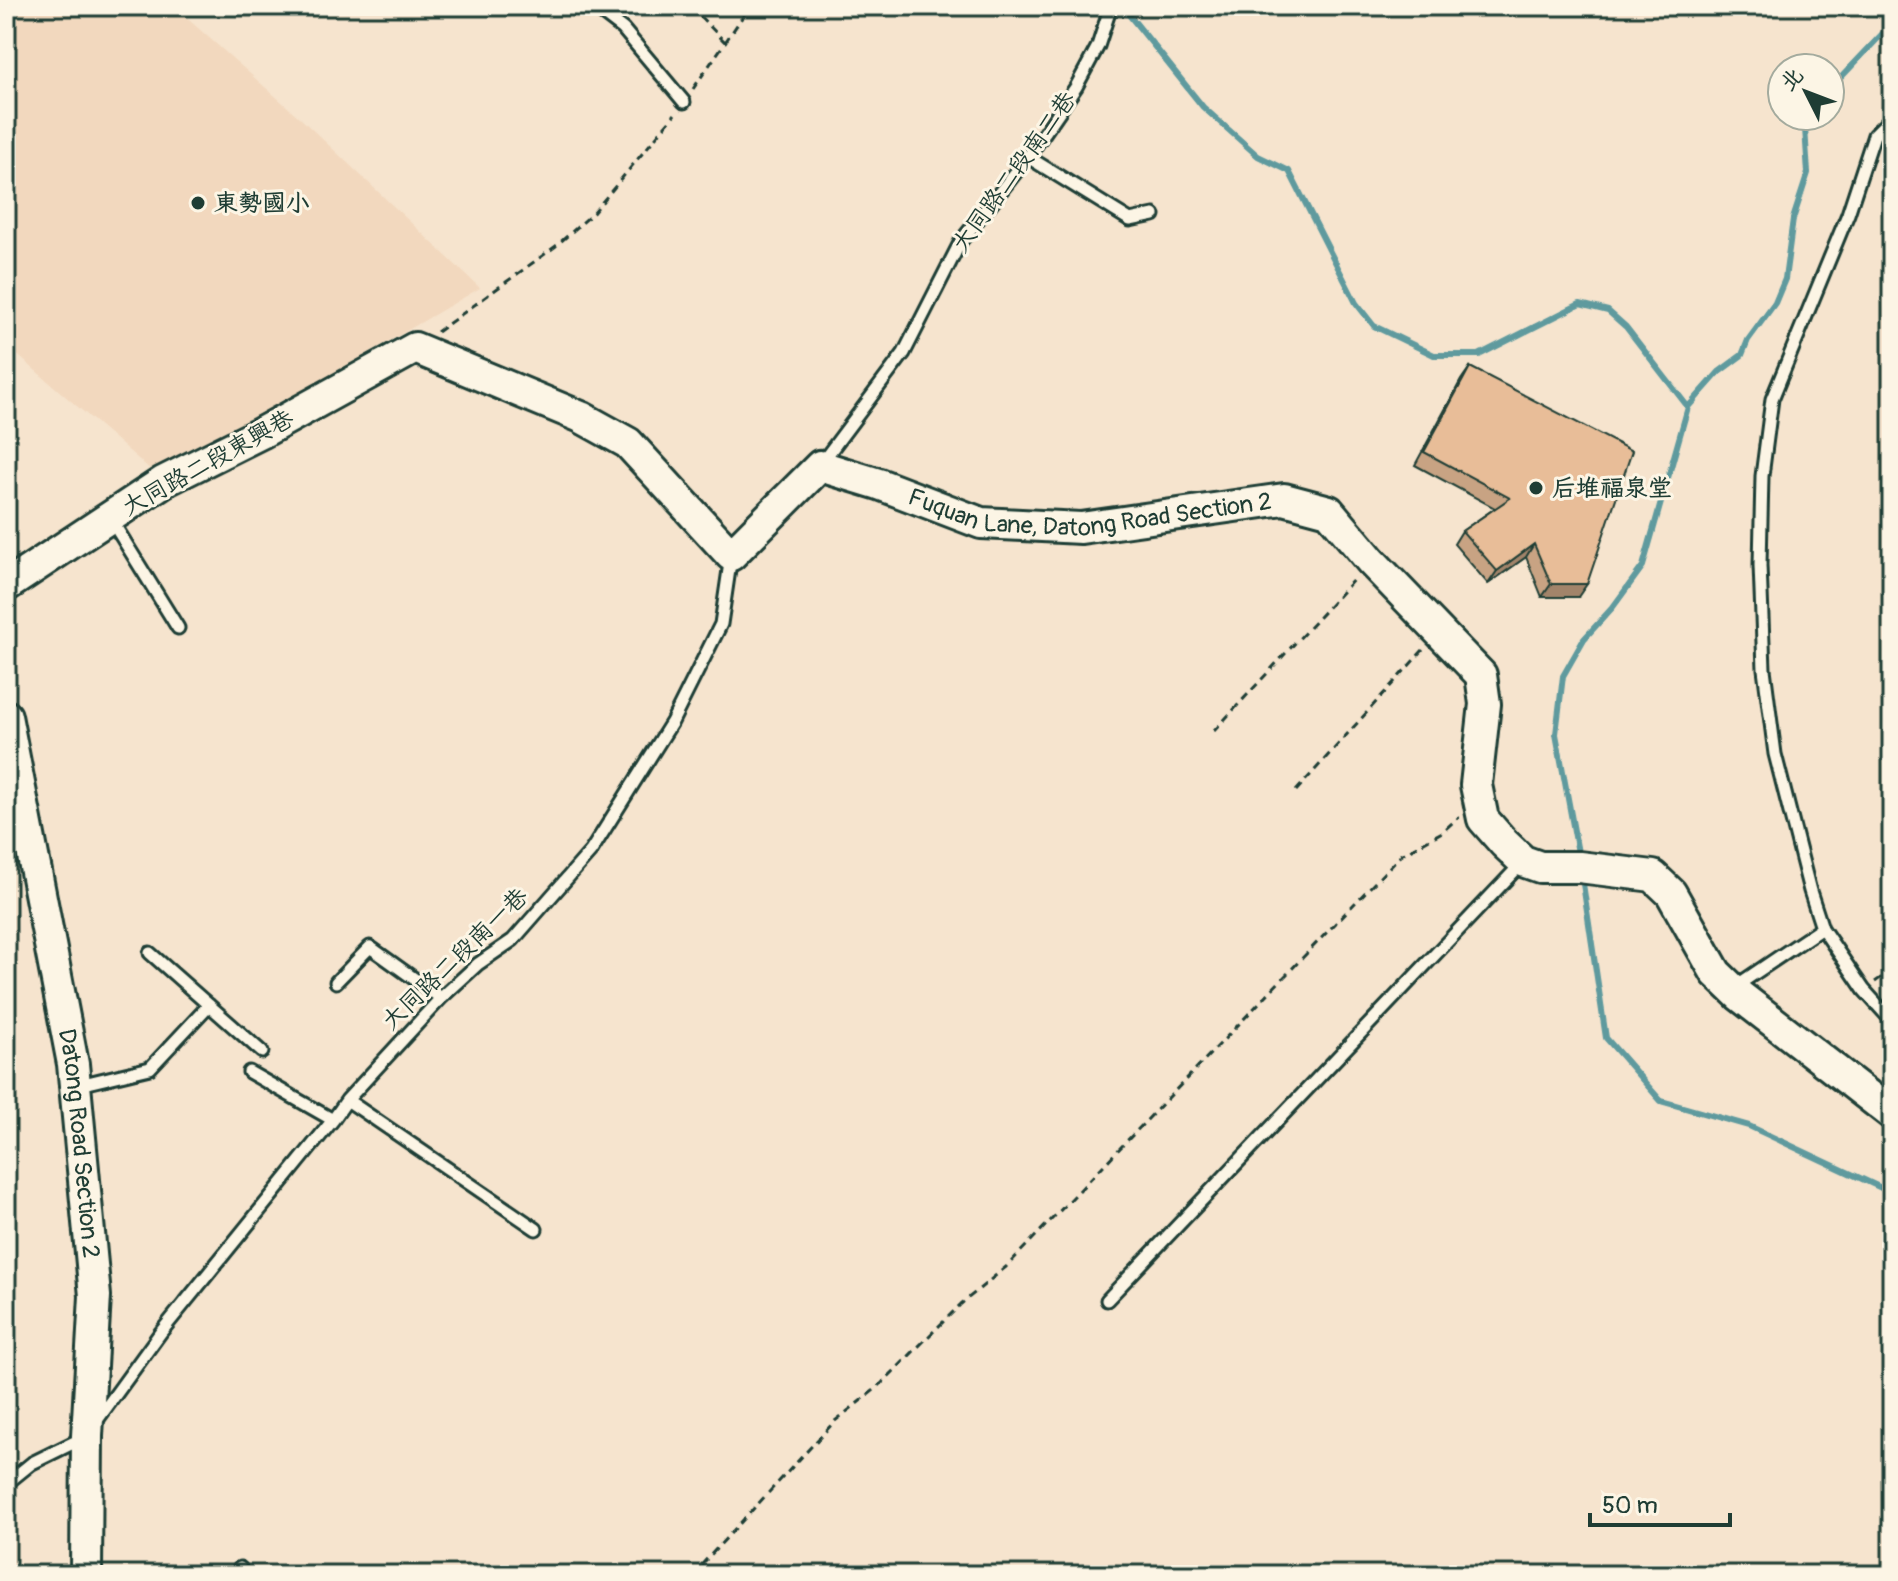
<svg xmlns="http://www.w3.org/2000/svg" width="1898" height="1581" viewBox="0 0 1898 1581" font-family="Pangolin,'LXGW WenKai TC',sans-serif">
	<rect width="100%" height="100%" fill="#f6e4ce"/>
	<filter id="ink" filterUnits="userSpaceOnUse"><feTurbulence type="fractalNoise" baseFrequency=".0125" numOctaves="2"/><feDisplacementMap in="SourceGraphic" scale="16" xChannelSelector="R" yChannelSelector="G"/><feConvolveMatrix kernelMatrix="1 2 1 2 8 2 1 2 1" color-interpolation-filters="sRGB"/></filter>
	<g filter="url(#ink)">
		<!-- built -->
		<path fill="#f2d8be" d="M6 6H173L299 117 480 288 158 476 6 345Z"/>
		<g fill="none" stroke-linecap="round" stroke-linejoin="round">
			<!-- stream -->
			<path stroke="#5e9a9e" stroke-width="6" d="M1126 11 1203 107 1258 156 1289 171 1356 303 1374 326 1434 355H1479L1580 304 1608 311 1626 327 1688 407
				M1830 89 1885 31 1892 6
				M1579 858 1556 734 1563 676 1584 639 1613 607 1643 566 1688 407 1719 372 1742 355 1748 340 1775 303 1785 279 1793 219 1808 173 1805 128 1808 116
				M1582 877 1606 1038 1661 1101 1749 1126 1892 1193"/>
			<!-- lane casing -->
			<g stroke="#1f3d34" stroke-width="17">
				<path id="lane" d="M593 6 623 29 684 102
					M1892 117 1874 135 1848 214 1772 399 1762 476 1760 565 1764 669 1775 754 1810 891 1822 928 1864 990 1892 1021
					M1028 157 1130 220 1154 215
					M820 465 904 353 961 241 1028 157 1076 87 1098 46 1111 6
					M110 518 178 628
					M150 953 262 1052
					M336 982 370 947 441 998
					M1733 988 1822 928
					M249 1072 333 1120
					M75 1086 150 1068 209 1005
					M347 1100 536 1229
					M1107 1300 1523 862
					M95 1423 161 1332 333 1120 347 1100 441 998 478 964 513 940 591 851 672 722 721 624 731 556
					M6 1484 32 1463 85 1437
					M236 1575 240 1568"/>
			</g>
			<!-- secondary casing -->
			<g stroke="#1f3d34" stroke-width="36">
				<g id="secondary">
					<path id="s1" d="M6 586 163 482 261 433 415 348 581 417 628 443 731 555 820 466 879 484 981 523 1081 528 1284 499 1329 511 1371 561 1481 675 1485 704 1476 785 1483 819 1504 843 1523 861 1540 867H1579L1653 876 1671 893 1716 973 1740 996 1892 1114"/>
					<path id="s2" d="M6 716 73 1064 95 1296 87 1436 86 1575"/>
				</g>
			</g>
			<!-- path -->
			<path stroke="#1f3d34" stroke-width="3" stroke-dasharray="8 6" stroke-linecap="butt" d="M690 6 726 43
				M693 89 750 6
				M437 332 556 246 593 213 675 114
				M1214 731 1355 578
				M1296 791 1423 650
				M1875 982 1892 970
				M692 1575 835 1421 878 1387 961 1304 1006 1267 1401 855 1442 832 1459 817"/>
			<!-- lane -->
			<use href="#lane" stroke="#fcf5e5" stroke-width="11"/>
			<!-- secondary -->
			<use href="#secondary" stroke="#fcf5e5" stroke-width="30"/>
		</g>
		<!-- wall -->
		<path fill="#c8a383" stroke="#1f3d34" stroke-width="2" d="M1470 367 1578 597H1542L1526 557 1488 584 1454 544 1462 531 1495 508 1415 465 1461 380Z"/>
		<!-- shaded-wall -->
		<path fill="#a2846a" stroke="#1f3d34" stroke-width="2" d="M1534 544 1526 557 1488 584 1497 571Z
			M1551 584H1587L1578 597H1542Z"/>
		<!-- building -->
		<path fill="#e8bd98" stroke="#1f3d34" stroke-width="2" d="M1470 367 1632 451 1587 584H1551L1534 544 1497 571 1462 531 1510 498 1424 452Z"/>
	</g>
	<!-- markers -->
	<g fill="#1f3d34" stroke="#fcf5e5" stroke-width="3">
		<circle cx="198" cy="203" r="8"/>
		<circle cx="1536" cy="488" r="8"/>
	</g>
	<g text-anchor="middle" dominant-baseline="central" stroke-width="6" stroke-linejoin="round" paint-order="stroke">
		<!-- street labels -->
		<g font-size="24" fill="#1f3d34" stroke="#fcf5e5">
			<text transform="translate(1014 172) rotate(-54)">大同路二段南二巷</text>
			<text transform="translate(208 463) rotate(-29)">大同路二段東興巷</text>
			<text stroke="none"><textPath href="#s1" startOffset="1264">Fuquan Lane, Datong Road Section 2</textPath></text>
			<text transform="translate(455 959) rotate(-44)">大同路二段南一巷</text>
			<text stroke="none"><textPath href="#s2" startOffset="434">Datong Road Section 2</textPath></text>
		</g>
		<!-- poi labels -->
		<g font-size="24" font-weight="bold" fill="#1f3d34" stroke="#fcf5e5" text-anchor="start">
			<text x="214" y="203">東勢國小</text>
			<text x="1552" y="488">后堆福泉堂</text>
		</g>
	</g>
	<!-- margin -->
	<rect width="1898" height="1581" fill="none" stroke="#fcf5e5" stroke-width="32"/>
	<rect x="16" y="16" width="1866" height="1549" fill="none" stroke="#1f3d34" stroke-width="3" filter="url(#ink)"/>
	<!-- north arrow -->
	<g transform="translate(1806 92) rotate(312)"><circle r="38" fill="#fcf5e5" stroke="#a4ab9e" stroke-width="2"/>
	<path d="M0-6L14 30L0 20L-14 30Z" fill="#1f3d34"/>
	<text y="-12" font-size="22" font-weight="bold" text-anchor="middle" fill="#1f3d34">北</text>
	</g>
	<!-- scale -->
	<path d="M1590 1513v12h140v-12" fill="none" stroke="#1f3d34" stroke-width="4"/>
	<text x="1602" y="1513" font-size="24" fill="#1f3d34" stroke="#fcf5e5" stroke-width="6" paint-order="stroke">50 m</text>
</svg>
